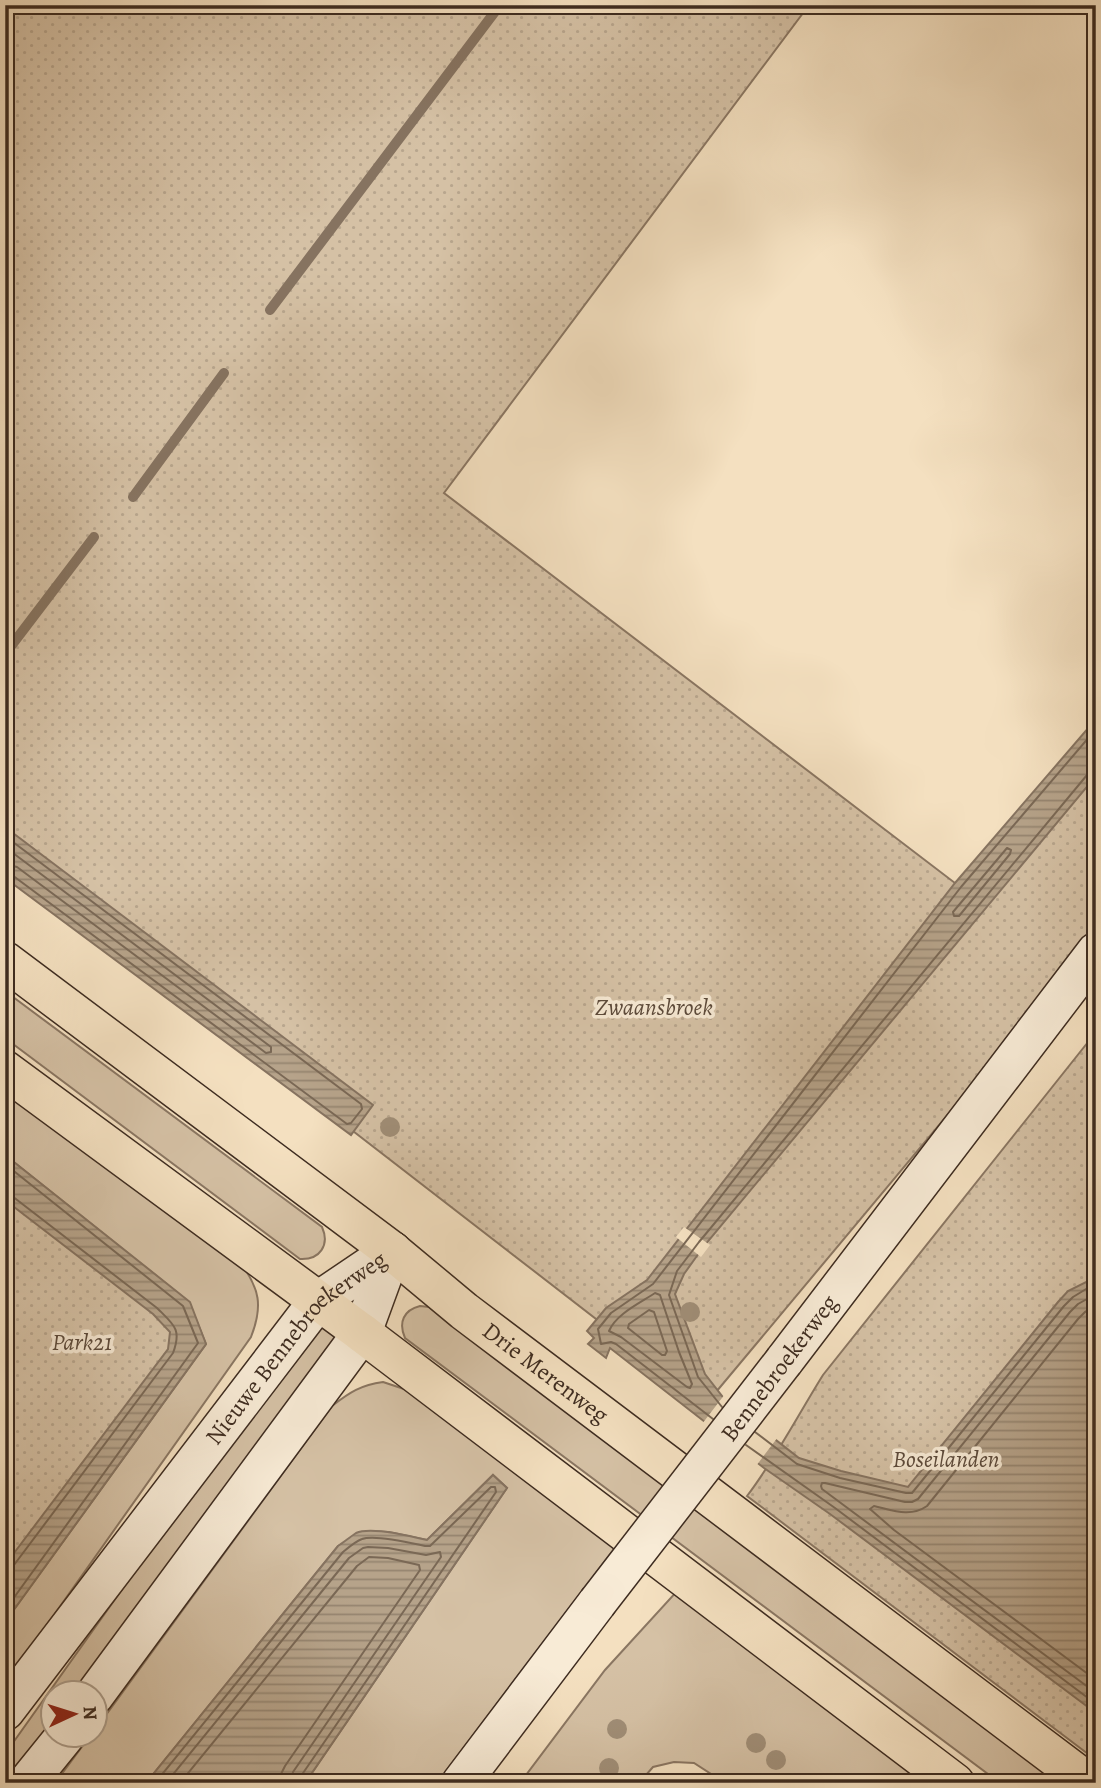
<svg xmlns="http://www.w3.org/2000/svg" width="1101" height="1788" viewBox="0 0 1101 1788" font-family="Alegreya,serif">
	<defs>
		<pattern id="park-dots" width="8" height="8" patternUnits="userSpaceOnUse" patternTransform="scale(1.75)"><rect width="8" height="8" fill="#d5c1a5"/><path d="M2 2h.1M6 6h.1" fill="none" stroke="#b8a68e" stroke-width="1.8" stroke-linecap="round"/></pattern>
		<pattern id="water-rules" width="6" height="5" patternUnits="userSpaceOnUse" patternTransform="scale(1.75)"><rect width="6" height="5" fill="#b6a38a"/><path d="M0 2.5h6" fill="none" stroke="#958570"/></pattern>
	</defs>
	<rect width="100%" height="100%" fill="#f4e0c0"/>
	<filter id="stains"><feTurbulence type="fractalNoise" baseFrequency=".00286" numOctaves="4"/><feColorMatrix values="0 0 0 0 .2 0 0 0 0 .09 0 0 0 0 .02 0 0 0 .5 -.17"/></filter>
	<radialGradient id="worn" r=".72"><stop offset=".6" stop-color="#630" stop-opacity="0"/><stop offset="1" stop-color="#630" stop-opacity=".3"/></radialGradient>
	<!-- green -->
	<path fill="#d5c1a5" stroke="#8a7662" stroke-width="2" d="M5 991 322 1227C330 1245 320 1260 300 1259L5 1038Z
		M5 1089 240 1262C260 1289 263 1306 251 1337L5 1684V1622L206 1344 189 1302 5 1155Z
		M420 1306 429 1307 1062 1783H1000L405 1338C398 1322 404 1310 420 1306Z
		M315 1318 341 1338 89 1693 52 1694V1736L26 1783H5V1754Z
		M383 1382 416 1393 617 1545 437 1783H305L507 1488 493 1475 427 1540 389 1532 368 1531 338 1546 146 1783H55L90 1736H94L95 1730 332 1406C350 1392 361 1385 383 1382Z
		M678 1590 933 1783H725L694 1763 674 1762 653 1767 639 1783H520L605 1670Z"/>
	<!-- park -->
	<path fill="url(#park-dots)" stroke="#8a7662" stroke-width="2" d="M5 5H809L444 493 968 893 1096 743V930L1036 1009 706 1404 5 862Z
		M1096 1032V1760L747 1496C776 1458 798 1415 823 1375Z
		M5 1181 186 1328 5 1586Z"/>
	<!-- water -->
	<path fill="url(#water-rules)" stroke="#867360" stroke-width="2" d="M1096 719V776L704 1246 684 1274 675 1294 705 1374 726 1401 799 1458 841 1471 908 1487 1058 1302 1068 1291 1096 1277V1713L830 1514 764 1468 610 1348 606 1358 588 1344 594 1338 587 1331 606 1308 647 1280 955 883Z
		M5 827 373 1105 351 1135 5 878Z
		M5 1155 190 1302 206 1344 5 1622V1565L168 1349 170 1332 153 1314 5 1200Z
		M493 1475 507 1488 305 1783H146L338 1546C344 1542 350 1537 356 1533 371 1526 411 1536 427 1540Z"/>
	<!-- pier -->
	<path fill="#f4e0c0" d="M684 1227 710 1245 701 1257 676 1237Z
		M725 1394 778 1437 756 1466 702 1424Z"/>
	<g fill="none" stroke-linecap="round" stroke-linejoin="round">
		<!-- shore -->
		<path stroke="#7a6855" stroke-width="2" d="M5 836 361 1104 362 1109 351 1123 347 1124 12 875 5 873
			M5 847 271 1047V1052L266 1053 17 867 5 864
			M1007 848 1011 850 1010 854 959 916H954L953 912Z
			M5 1164 183 1306 198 1343 5 1610
			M5 1195 12 1196 157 1308C174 1325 182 1329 173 1353L14 1565 10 1568H5
			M655 1293 660 1295 679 1352 692 1384 690 1388 687 1387 621 1337 609 1331C616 1314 640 1303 655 1293Z
			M1096 1294 1078 1304 1070 1312 918 1499 912 1502H905L825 1483H822L821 1486 822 1489 1096 1693
			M1096 1306 1085 1312 1078 1319 927 1506C910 1518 892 1510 874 1506L870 1509 894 1530 1096 1680
			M649 1310 654 1312 667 1351 665 1355H662L628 1328 629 1324Z
			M722 1407 698 1377 669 1295 677 1271 699 1242 1087 775 1091 772H1096
			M713 1419 616 1344 611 1342 601 1344 598 1329 611 1313 653 1284 961 887 1096 729
			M755 1432 797 1464 840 1478 906 1493H912L1064 1306 1073 1297 1096 1283
			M746 1445 835 1508 1096 1704
			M155 1783 343 1552C349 1547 356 1541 362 1539 375 1534 411 1543 425 1546H430L491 1487H495L496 1492 301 1776 300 1783
			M166 1783 349 1558 363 1548 368 1547 388 1548 426 1555 440 1552 441 1557 293 1772 291 1783
			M180 1783 357 1566 369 1557 388 1558 419 1565 420 1570 285 1766 281 1774 280 1783"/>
		<!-- stream -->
		<path stroke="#867360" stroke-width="10" d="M270 310 500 5
			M133 497 224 373
			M5 654 94 537"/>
		<!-- secondary casing -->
		<g stroke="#3e2c20" stroke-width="41">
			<g id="secondary">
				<path d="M784 1361 1096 952"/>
				<path d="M94 1696 362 1333 392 1251"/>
				<path id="s1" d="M5 1711 318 1301 392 1251"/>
				<path d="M27 1783 65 1736"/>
				<path d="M461 1783 597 1603"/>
			</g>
		</g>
		<!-- primary casing -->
		<g stroke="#3e2c20" stroke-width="41">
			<path id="primary" d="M5 961 392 1251
				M5 1070 362 1333"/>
		</g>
		<!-- highway casing -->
		<g stroke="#3e2c20" stroke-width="41">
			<g id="highway">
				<path id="s2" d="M392 1251 464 1311 1089 1783"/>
				<path d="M362 1333 955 1783"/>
			</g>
		</g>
		<!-- secondary -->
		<use href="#secondary" stroke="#f8ebd6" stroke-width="38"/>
		<!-- primary -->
		<use href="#primary" stroke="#f4e0c0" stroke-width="38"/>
		<!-- highway -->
		<use href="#highway" stroke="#f4e0c0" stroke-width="38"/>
		<!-- secondary-bridge casing -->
		<g stroke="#3e2c20" stroke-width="41" stroke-linecap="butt">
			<path id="secondary-bridge" d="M597 1603 784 1361"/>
		</g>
		<!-- secondary-bridge -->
		<use href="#secondary-bridge" stroke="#f8ebd6" stroke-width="38"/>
	</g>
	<!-- trees -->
	<g fill="#a08e77">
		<circle cx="390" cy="1127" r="10"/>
		<circle cx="690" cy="1312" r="10"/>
		<circle cx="617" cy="1729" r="10"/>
		<circle cx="756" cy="1743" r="10"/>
		<circle cx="776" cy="1760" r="10"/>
		<circle cx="609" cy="1768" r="10"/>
	</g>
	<g text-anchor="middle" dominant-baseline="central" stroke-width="7" stroke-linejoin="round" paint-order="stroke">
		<!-- park labels -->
		<g font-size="24" font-style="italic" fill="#5c4a3b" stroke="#f8ebd6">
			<text x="654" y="1007">Zwaansbroek</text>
			<text x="82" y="1342">Park21</text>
			<text x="946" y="1459">Boseilanden</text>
		</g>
		<!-- street labels -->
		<g font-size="24" fill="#3e2c20" stroke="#f8ebd6">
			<text stroke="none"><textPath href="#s1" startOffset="467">Nieuwe Bennebroekerweg</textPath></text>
			<text transform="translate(779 1368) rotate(-53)">Bennebroekerweg</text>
			<text stroke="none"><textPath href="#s2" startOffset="196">Drie Merenweg</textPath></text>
		</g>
	</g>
	<!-- margin -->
	<rect width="1101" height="1788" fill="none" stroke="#f4e0c0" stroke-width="28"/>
	<rect x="7" y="7" width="1087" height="1774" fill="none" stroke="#3e2c20" stroke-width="3.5"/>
	<rect x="14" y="14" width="1073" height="1760" fill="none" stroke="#3e2c20" stroke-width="2"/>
	<!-- north arrow -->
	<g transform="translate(74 1714) rotate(86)"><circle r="33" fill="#f8ebd6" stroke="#ae9f8d" stroke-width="2"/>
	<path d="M0-5L12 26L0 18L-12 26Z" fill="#8f2418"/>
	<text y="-10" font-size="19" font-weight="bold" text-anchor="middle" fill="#3e2c20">N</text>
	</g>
	<rect width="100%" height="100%" filter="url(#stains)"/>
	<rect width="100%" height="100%" fill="url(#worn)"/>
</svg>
